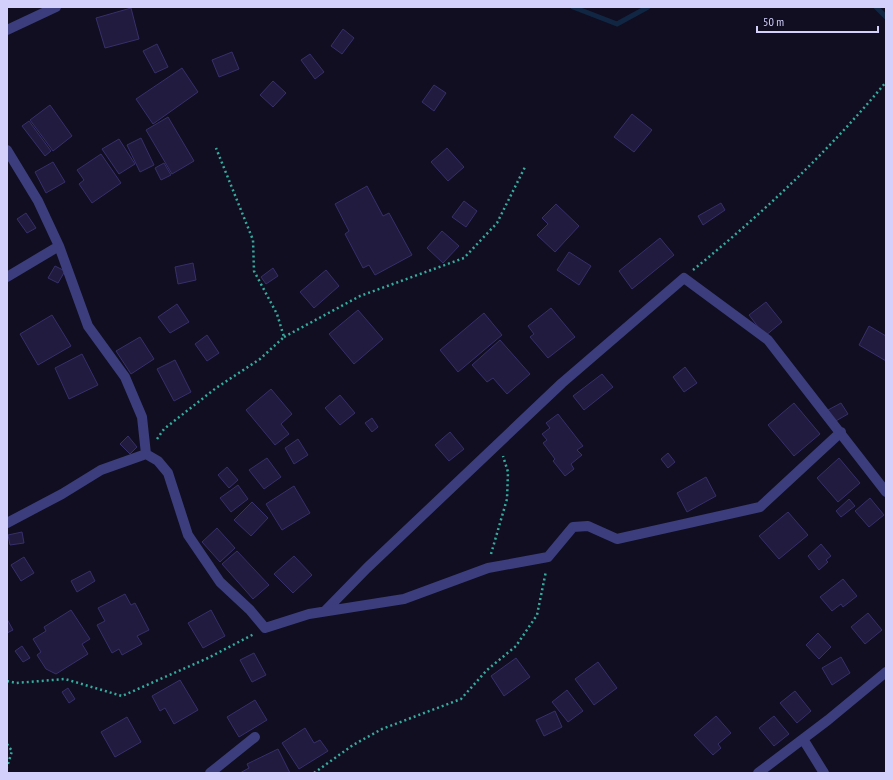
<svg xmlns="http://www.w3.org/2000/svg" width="893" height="780" viewBox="0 0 893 780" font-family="'PT Sans Narrow',sans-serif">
	<rect width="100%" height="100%" fill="#100e20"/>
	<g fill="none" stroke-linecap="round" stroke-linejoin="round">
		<!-- stream -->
		<path stroke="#102643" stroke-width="5" d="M573 7 617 24 648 7
			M876 7 886 17"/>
	</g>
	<!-- building -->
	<path fill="#211b40" stroke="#372f6b" d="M131 8 139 39 105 48 96 18Z
		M343 29 354 38 342 54 331 46Z
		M157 44 168 67 155 73 143 51Z
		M232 52 239 69 219 77 212 60Z
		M310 54 324 72 315 79 301 60Z
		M182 68 198 92 153 124 136 99Z
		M273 81 286 93 273 107 260 95Z
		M434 85 446 93 434 111 422 102Z
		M50 105 72 136 53 151 30 120Z
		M632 114 652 130 634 152 614 137Z
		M168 117 194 161 172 174 146 130Z
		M29 121 51 151 45 156 22 126Z
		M141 138 154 165 140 172 127 145Z
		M119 139 135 164 119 174 102 149Z
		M447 148 464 167 448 181 431 162Z
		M101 154 121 183 92 203 79 184 84 180 77 170Z
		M53 162 65 182 46 193 35 172Z
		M164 163 171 175 161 180 155 168Z
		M367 186 383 216 389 213 412 255 375 275 369 265 363 268 345 234 349 231 335 204Z
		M464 201 477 211 466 227 452 217Z
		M721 203 725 210 703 225 698 216Z
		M556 204 579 226 555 252 537 235 548 224 542 218Z
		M26 213 36 228 27 233 17 219Z
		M442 231 459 246 443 263 427 248Z
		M660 238 674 255 632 289 619 271Z
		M569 252 591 266 579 285 557 270Z
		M193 263 196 280 178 284 175 267Z
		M55 266 65 271 58 283 48 278Z
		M273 268 278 276 266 284 261 277Z
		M326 270 339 286 314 308 300 292Z
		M766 302 782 322 765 336 749 315Z
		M177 304 189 322 170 333 158 317Z
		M551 308 575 337 548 358 530 337 534 334 528 326Z
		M358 310 383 339 354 364 329 334Z
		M484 313 502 335 458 372 440 350Z
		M52 315 71 346 38 365 20 334Z
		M869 326 886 336V361L859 345Z
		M207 335 219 353 207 361 195 344Z
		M140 337 154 359 131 374 116 351Z
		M500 340 530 374 507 394 493 378 487 382 472 365Z
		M82 354 98 385 69 399 55 368Z
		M175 360 191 392 174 401 157 369Z
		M685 367 697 383 684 392 673 377Z
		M602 374 613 387 584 410 573 396Z
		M271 389 292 414 281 424 289 434 275 445 246 410Z
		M340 395 355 413 340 425 325 408Z
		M794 403 820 434 794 456 768 425Z
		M841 403 848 414 834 422 828 410Z
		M558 414 583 446 577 450 582 455 571 464 574 469 565 476 553 461 555 459 543 443 547 440 542 434 550 428 546 423Z
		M372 418 378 427 372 432 365 423Z
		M450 432 464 449 449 461 435 445Z
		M128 436 137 447 130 454 120 444Z
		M298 439 308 455 294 464 285 448Z
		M668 453 675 462 668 468 661 459Z
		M267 458 281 477 264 489 249 470Z
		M839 458 860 483 838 502 817 478Z
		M227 467 238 480 229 488 218 475Z
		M706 477 716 496 687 512 677 493Z
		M238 485 248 499 231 512 220 498Z
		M294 486 310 513 282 530 266 504Z
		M870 498 884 515 869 527 855 511Z
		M849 499 855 506 841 517 836 511Z
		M252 502 268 518 251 536 234 520Z
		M788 512 808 535 779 559 759 536Z
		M217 528 235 548 220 562 202 542Z
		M22 532 24 543 10 545 8 535Z
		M821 544 831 556 826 560 828 562 819 570 808 556Z
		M237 551 269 585 253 599 222 564Z
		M294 556 312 575 293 593 274 574Z
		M24 557 34 573 21 581 11 565Z
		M90 571 95 581 77 592 71 581Z
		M843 579 857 596 843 607 841 604 832 611 820 597Z
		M125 594 131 605 135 603 149 630 137 636 142 644 122 655 119 649 112 653 97 625 105 621 98 608Z
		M71 610 90 639 82 644 88 654 56 674 46 669 37 655 41 652 33 639 46 631 44 627Z
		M211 610 225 636 203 648 188 623Z
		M868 613 882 630 865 644 851 627Z
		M7 619 13 630 7 633Z
		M818 633 831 647 819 659 806 645Z
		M22 646 30 658 23 662 15 651Z
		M254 653 266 675 252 682 240 660Z
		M841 657 850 673 832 685 822 668Z
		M516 658 530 677 504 696 491 676Z
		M598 662 617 688 594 705 575 679Z
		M180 680 198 710 174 724 165 708 160 711 152 696Z
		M68 688 75 699 69 703 62 692Z
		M567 690 583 711 568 722 552 702Z
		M795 691 811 711 797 723 780 703Z
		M255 700 267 720 239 737 227 717Z
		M555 711 562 727 544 736 536 720Z
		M716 716 731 733 718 744 721 748 713 755 694 735Z
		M774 716 789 734 774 746 759 728Z
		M127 717 141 742 115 757 101 732Z
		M305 728 314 743 320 740 328 751 299 769 282 743Z
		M278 749 290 773H240L249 768 247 764Z"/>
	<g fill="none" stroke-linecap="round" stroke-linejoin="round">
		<!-- path -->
		<path stroke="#35ac9e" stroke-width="2.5" stroke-dasharray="2 3" stroke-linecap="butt" d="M693 270C763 213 828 152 886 82
			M284 337 360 296 464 258 497 223 526 165
			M157 439 164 429 216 388 260 359 284 337 277 314 254 271 253 240 216 148
			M491 554 507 499 508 472 503 456
			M7 681 16 683 65 679 122 696 208 658 254 634
			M7 744 12 751 7 767
			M314 773 353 745 382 729 461 699 487 670 516 646 537 615 546 571"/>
		<!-- minor -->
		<path stroke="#3c3d7d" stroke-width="10" d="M7 30 56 7
			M7 150 38 201 59 246 88 326 125 377 142 417 146 454
			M7 277 59 246
			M7 523 62 494 101 470 146 454 158 461 168 473 188 535 220 582 250 610 265 628 309 614 404 599 488 568 548 557 573 527 588 526 617 539 760 507 841 432
			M325 611 367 568 562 383 684 278 768 340 886 492
			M803 739 824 773
			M210 773 255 737
			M758 773 828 720 886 672"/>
	</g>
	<!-- border -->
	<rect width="893" height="780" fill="none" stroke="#d3d0fc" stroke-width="16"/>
	<!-- scale -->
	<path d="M757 26v6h121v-6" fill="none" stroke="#d3d0fc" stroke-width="2"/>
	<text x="763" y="26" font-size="12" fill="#d3d0fc" stroke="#100e20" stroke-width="3" paint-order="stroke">50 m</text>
</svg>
